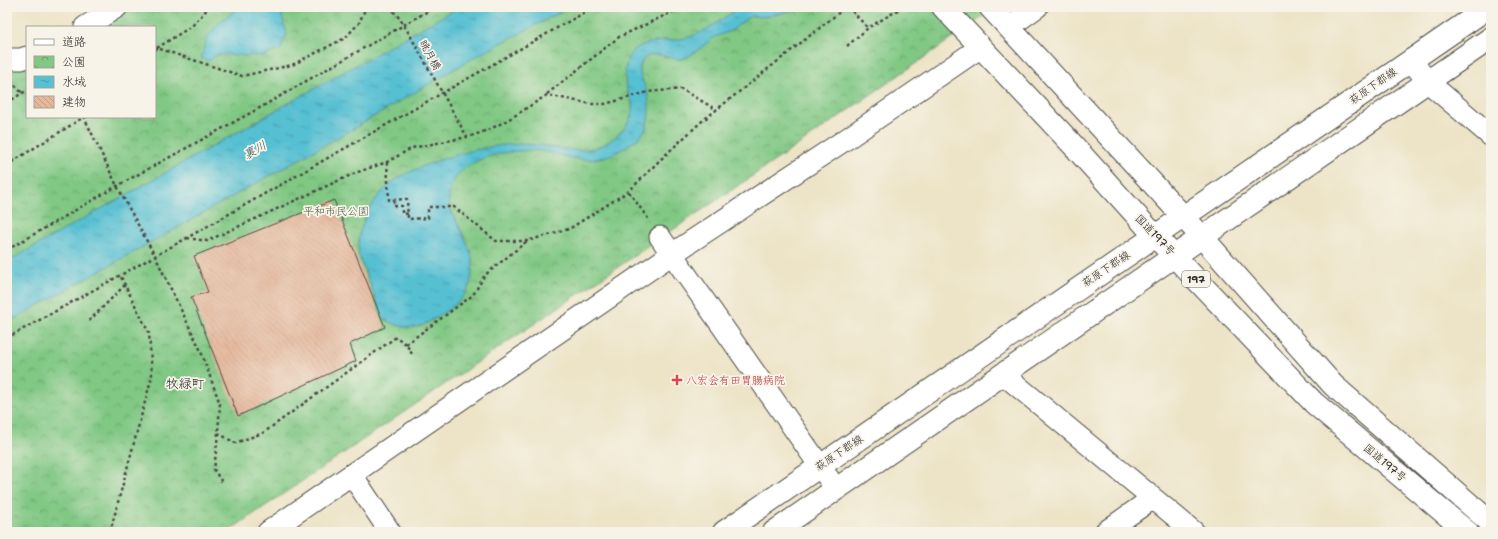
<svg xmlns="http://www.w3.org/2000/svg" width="1498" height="539" viewBox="0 0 1498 539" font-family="'Shantell Sans','Klee One',sans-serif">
	<defs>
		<pattern id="park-crowns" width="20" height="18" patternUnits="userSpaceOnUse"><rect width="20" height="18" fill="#80c884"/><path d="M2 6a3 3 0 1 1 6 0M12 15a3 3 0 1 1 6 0" fill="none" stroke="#69a36c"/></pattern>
		<pattern id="water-ripples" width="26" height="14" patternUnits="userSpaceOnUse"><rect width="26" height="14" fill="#57c0d3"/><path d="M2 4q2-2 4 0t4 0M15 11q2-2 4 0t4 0" fill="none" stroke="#489cab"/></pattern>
		<pattern id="building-back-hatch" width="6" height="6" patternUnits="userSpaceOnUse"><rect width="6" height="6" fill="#e5b89c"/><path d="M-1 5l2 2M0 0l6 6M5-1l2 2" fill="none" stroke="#c59e87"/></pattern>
	</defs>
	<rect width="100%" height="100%" fill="#f7f3e8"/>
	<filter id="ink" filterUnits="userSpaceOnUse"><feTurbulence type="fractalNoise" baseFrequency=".025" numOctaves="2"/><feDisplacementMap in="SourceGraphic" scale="8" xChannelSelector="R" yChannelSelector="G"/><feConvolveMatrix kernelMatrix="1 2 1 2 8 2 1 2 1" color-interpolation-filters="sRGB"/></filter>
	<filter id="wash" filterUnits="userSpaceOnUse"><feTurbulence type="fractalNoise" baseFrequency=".012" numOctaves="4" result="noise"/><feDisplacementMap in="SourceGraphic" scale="16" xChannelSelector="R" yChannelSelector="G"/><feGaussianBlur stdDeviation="0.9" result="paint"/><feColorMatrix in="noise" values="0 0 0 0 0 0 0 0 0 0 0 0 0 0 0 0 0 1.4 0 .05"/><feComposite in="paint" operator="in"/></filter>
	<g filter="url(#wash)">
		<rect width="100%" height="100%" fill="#ede4c7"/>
		<!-- park -->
		<path fill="url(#park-crowns)" stroke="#567a58" d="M125 7H997L801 143 227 532H7V68L27 66V117H155V27H95Z"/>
		<!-- water -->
		<path fill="url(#water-ripples)" stroke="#41767f" d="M239 7H283L282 16 287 34 280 50 263 56 217 55 208 61 201 58 207 38 219 23Z
			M459 7H570L473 58 353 129 7 323V262Z
			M742 7H797L794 10C783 12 772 16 761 17 758 17 755 16 752 16 745 18 738 26 732 30 727 33 721 34 715 37 705 43 697 53 685 58 674 63 655 48 645 58 633 70 645 83 648 95 650 105 649 119 646 128 641 140 616 154 604 157 578 165 564 153 539 151 503 148 440 161 450 209 457 223 472 248 473 263 473 266 472 271 472 275 469 297 452 308 434 319 430 321 425 325 420 326 408 330 392 325 383 318L359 256C354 227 375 192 400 177 427 162 473 148 504 145 514 144 527 144 537 145 560 148 587 156 608 142 622 133 634 121 632 103 632 101 630 98 629 95 625 84 624 77 626 65 627 60 629 55 632 52 644 39 672 42 689 37 709 31 724 16 742 7Z"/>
		<g id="blocks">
			<!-- building -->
			<path fill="url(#building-back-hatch)" d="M334 200 385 327 350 344 356 361 238 416 191 297 208 292 194 256Z"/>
		</g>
	</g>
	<g filter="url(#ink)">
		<use href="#blocks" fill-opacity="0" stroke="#484742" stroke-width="1"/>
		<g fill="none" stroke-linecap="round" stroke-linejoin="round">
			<!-- minor casing -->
			<g stroke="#484742" stroke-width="23">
				<path id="minor" d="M85 27 117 7
					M1009 27 1037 7
					M7 59H21L27 57
					M1411 60 1428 82 1491 136
					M660 237 836 489
					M1003 374 1194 532
					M352 475 390 532
					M268 532 672 254 848 138 981 47
					M1105 532 1153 498"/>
			</g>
			<!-- major casing -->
			<g stroke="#484742" stroke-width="24">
				<path id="major" d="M724 532 1489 7
					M774 532 1491 38"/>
			</g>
			<!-- highway casing -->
			<g stroke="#484742" stroke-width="24">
				<path id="highway" d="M943 7 1072 144 1155 236 1314 403 1467 532
					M990 7 1202 237 1333 385 1491 523"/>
			</g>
			<!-- path -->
			<path stroke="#484742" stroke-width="2.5" stroke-dasharray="3 3" stroke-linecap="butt" d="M389 7 397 15 407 30 467 137C498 129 520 112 547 95L591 104H605L648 92 681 89 717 110
				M848 7 868 28
				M847 46 868 28 898 10
				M157 48 192 26 209 7
				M155 50 157 48 242 76 292 65 345 38 359 23 366 7
				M11 81 22 93
				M547 94 619 37 683 7
				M7 103 22 93 27 91
				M387 162 389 200 407 199 408 219 428 218V207H454L496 241H527L569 229 629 191 661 159 701 122 846 7
				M7 165 84 117 117 186 155 256 200 349 220 404 218 433 235 443 263 433 396 337 406 344 412 354
				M629 192 649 220
				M394 200V206H402V213L408 214
				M187 238 207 241 355 173 387 162 412 148 467 137
				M7 250 117 186 256 110 435 7
				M89 321 125 285
				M7 338 155 256 594 7
				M406 344 473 295 485 275 527 241
				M218 433 214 470 222 482
				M110 532 152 376 149 333 120 275"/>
			<!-- minor -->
			<use href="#minor" stroke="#fff" stroke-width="21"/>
			<!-- major -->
			<use href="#major" stroke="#fff" stroke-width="22"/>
			<!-- highway -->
			<use href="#highway" stroke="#fff" stroke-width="22"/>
		</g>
	</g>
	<!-- markers -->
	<path fill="#e0444e" stroke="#f7f3e8" stroke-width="1.5" d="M675 374h4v4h4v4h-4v4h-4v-4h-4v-4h4z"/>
	<g text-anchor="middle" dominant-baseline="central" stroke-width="3.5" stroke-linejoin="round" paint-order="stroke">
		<!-- shield labels -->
		<rect fill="#f7f3e8" stroke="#686764" stroke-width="1" x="1182" y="271" width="28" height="16" rx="3"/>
		<g font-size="10" font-weight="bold" fill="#2b2b2b">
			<text x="1196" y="279">197</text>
		</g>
		<!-- street labels -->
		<g font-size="11" fill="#2b2b2b" stroke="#f7f3e8">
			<text transform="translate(430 55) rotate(61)">眺月橋</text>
			<text transform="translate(1373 86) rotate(-35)">萩原下郡線</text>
			<text transform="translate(1155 235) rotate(46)">国道197号</text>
			<text transform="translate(1106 269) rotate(-34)">萩原下郡線</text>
			<text transform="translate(839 453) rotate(-34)">萩原下郡線</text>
			<text transform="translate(1385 463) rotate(40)">国道197号</text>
		</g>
		<!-- park labels -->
		<g font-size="11" fill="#445a46" stroke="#f7f3e8">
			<text x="336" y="211">平和市民公園</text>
		</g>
		<!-- health labels -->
		<g font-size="11" fill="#be3a42" stroke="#f7f3e8" text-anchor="start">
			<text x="686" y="380">八宏会有田胃腸病院</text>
		</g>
		<!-- water labels -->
		<g font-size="12" font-style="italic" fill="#38585d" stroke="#f7f3e8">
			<text transform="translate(255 150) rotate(-30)">裏川</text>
		</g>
		<!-- quarter labels -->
		<g font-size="13" fill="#2b2b2b" stroke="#f7f3e8">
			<text x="185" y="383">牧緑町</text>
		</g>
	</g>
	<!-- margin -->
	<rect width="1498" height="539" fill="none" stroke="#f7f3e8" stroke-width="24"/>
	<!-- legend -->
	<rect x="26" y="26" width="130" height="92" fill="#f7f3e8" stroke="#a5a39c"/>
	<rect x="34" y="39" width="20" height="6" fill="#ffffff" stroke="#a5a39c"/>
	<text x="62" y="46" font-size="12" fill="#2b2b2b">道路</text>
	<rect x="34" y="56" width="20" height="12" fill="url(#park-crowns)" stroke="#a5a39c"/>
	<text x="62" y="66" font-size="12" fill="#2b2b2b">公園</text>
	<rect x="34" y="76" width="20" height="12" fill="url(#water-ripples)" stroke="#a5a39c"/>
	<text x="62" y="86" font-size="12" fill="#2b2b2b">水域</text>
	<rect x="34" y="96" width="20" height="12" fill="url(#building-back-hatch)" stroke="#a5a39c"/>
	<text x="62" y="106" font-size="12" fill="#2b2b2b">建物</text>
</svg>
